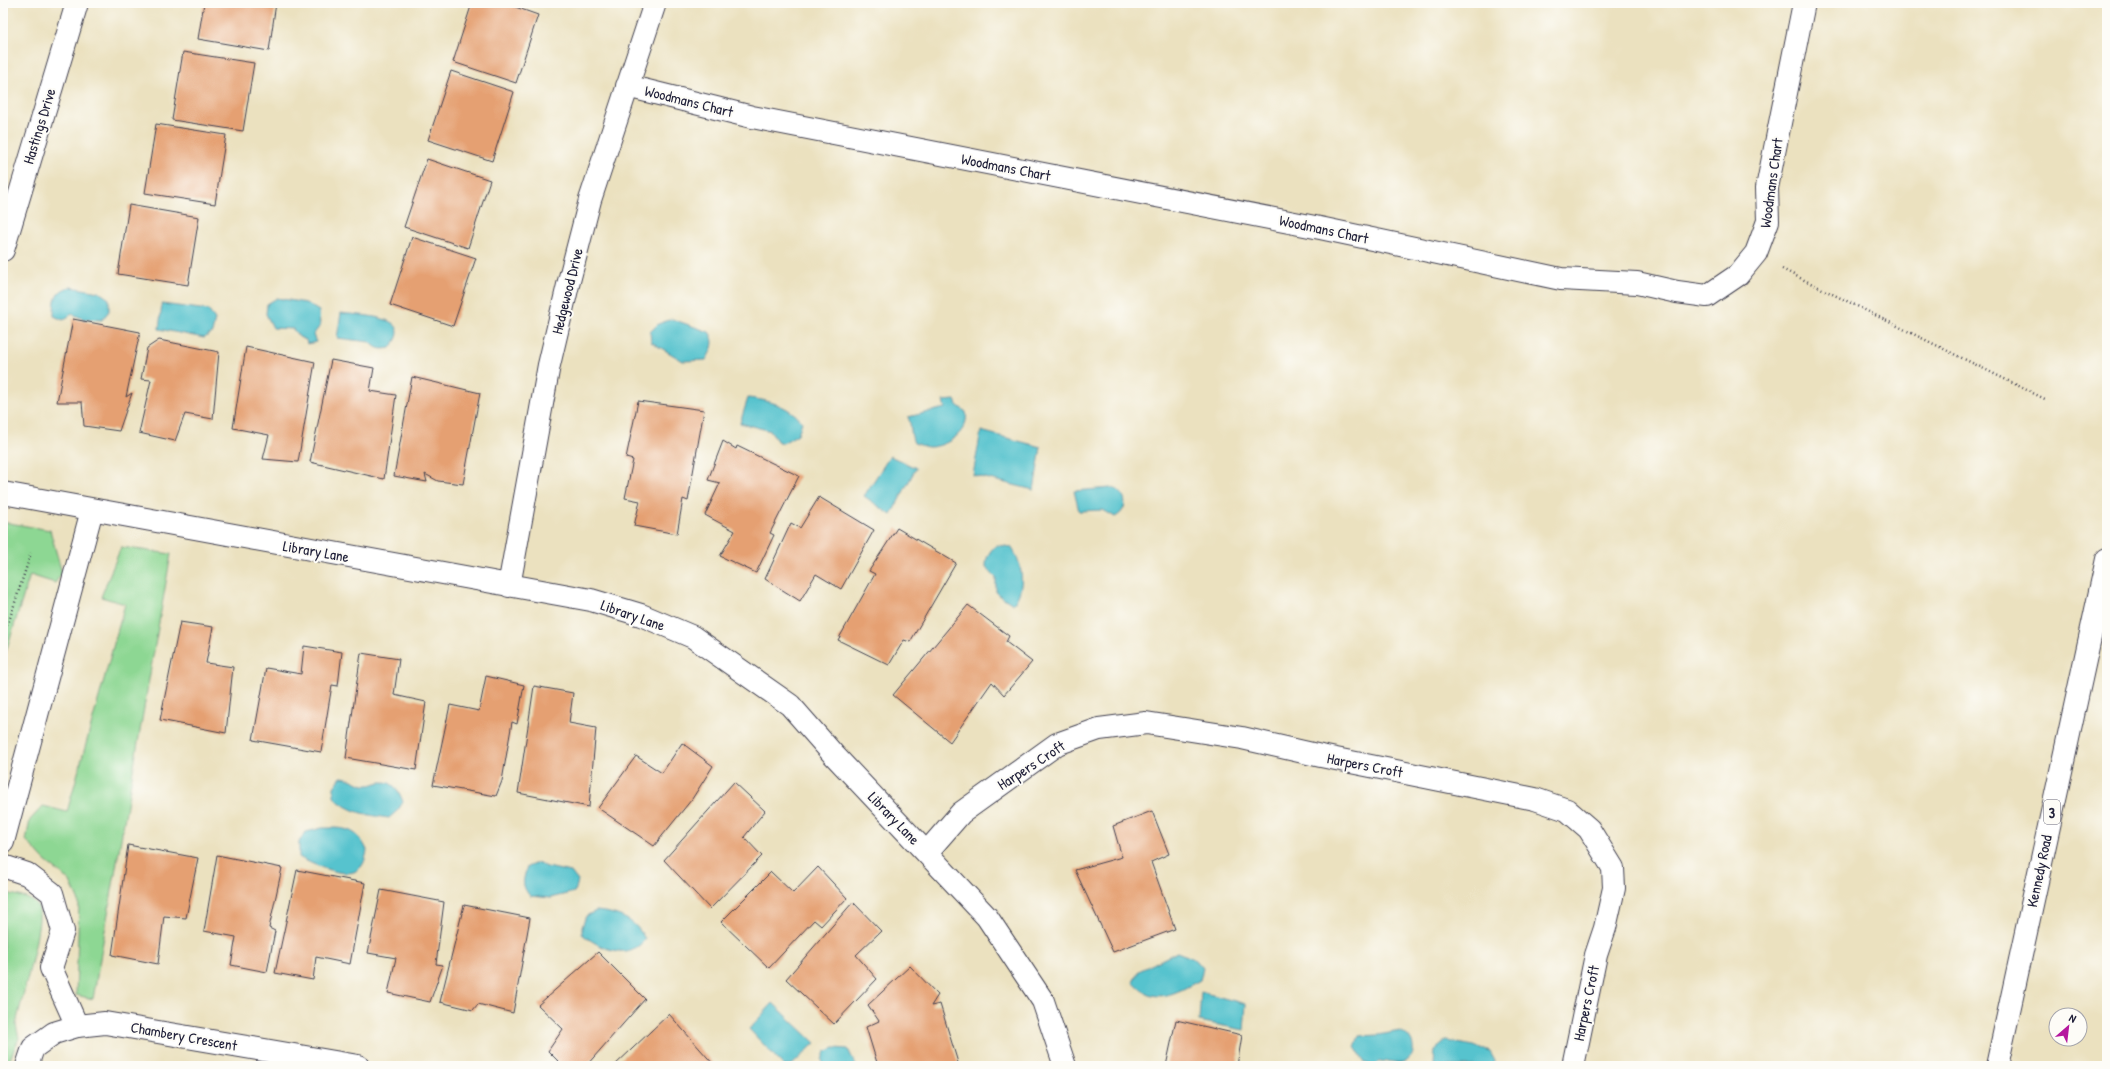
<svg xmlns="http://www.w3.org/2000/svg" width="2110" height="1069" viewBox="0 0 2110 1069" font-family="'Patrick Hand',sans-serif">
	<rect width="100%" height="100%" fill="#fdfcf7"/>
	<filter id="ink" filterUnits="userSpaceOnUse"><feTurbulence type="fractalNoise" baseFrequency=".025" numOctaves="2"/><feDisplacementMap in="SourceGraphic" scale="8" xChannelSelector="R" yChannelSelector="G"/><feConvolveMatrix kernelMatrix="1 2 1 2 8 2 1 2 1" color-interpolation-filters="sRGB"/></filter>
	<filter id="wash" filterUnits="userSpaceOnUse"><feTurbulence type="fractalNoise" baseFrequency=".012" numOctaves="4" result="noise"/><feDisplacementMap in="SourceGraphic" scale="16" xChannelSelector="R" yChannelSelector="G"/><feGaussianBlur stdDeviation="0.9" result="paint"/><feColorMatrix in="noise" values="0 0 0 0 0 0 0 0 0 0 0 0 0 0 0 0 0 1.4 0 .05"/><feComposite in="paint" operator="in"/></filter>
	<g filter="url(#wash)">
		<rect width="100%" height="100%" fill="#ebe1bf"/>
		<!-- green -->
		<path fill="#8dd793" stroke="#587c67" d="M3 522 50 530 62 573 55 583 30 575 3 661Z
			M121 547 171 554 93 999 76 995 79 902 70 881 44 860 26 840 30 820 43 806 67 812 125 604 101 597Z
			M3 892C13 895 31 897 37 905 47 916 19 1006 16 1025L19 1038 7 1066H3Z"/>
		<!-- water -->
		<path fill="#56c3ce" stroke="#3c7284" d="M71 287 99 292 109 299V311L102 320 84 319 72 314 63 320 54 316C54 301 55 290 71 287Z
			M277 298 306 303 319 311 320 326 313 335 316 342 307 344 306 340 299 337 293 329 273 328 266 314 267 304Z
			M162 304 208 310 215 319 212 333 204 338 159 329Z
			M341 313C361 316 419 315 390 348 380 350 377 349 370 342L337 338Z
			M672 319 709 332C717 342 711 351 706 360L683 361 651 342 650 332 658 324Z
			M748 398C768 400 790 406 802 422L798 434 783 443 777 441 771 431 740 423Z
			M955 400 957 405 966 412C970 432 946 447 929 447 924 447 919 444 914 443 910 434 912 426 908 417L945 408 943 401Z
			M981 431 1041 447 1034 490 973 475Z
			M890 456 916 468 891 515 864 496Z
			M1111 488C1127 490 1130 510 1115 517L1103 510 1079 511 1074 491Z
			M997 545 1011 547C1023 563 1026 589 1013 604L996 593V578L986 567C986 557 989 551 997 545Z
			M341 777C349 777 356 783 364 785 372 786 376 782 382 782 394 781 400 793 403 802L398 810 389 818C368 815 349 813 334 797V787Z
			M322 828C345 828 356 827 367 850 366 857 364 867 356 871 343 878 311 864 299 857V842L306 832Z
			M537 863 547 867 571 872 578 881 575 892 550 898 530 896C521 885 523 881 527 867Z
			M596 911C618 913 635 919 645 939 629 962 599 948 582 934V927L586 916Z
			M1177 952 1195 959 1203 968 1200 980C1176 993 1154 1007 1133 982L1139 971Z
			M1201 992 1246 1004 1244 1030 1199 1021Z
			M773 1003 815 1043 791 1066H784L749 1029Z
			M1400 1031C1416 1038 1419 1058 1400 1063 1394 1064 1386 1061 1380 1061L1374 1066 1365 1063 1355 1047 1359 1036 1379 1035Z
			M1446 1041 1474 1046 1490 1052 1495 1061 1494 1066H1434L1435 1050Z
			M834 1048 848 1049 856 1066H824L822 1060 825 1052Z"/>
		<g id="blocks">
			<!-- building -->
			<path fill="#e5a072" d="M204 3H276L269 51 198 39Z
				M472 3H504L538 15 516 83 453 62Z
				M183 52 254 63 243 131 172 120Z
				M451 71 514 92 492 161 428 140Z
				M156 124 226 135 215 204 145 193Z
				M427 159 490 180 468 248 404 227Z
				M129 205 199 217 188 285 118 274Z
				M412 237 476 258 453 326 390 305Z
				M73 319 140 332 126 397 132 393 119 431 84 426 82 402H57Z
				M159 340 219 352 213 419 185 414 175 441 139 433 151 380 141 379 147 348Z
				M246 347 315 362 298 462 263 459 269 435 233 428Z
				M331 360 374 368 370 391 396 395 384 479 310 462Z
				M412 377 480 393 463 484 438 481 425 474 427 482 394 476Z
				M638 401 704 410 688 501 683 499 677 534 634 526 640 501 625 498 633 460 626 458Z
				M723 441 736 449 737 446 799 476 770 533 774 535 756 573 720 556 735 531 705 515 720 483 708 480Z
				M819 497 874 530 841 589 816 574 800 601 765 579 791 523 800 528Z
				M897 528 956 563 910 642 904 640 889 665 838 640 875 574 869 571Z
				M968 605 1009 636 1006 642 1032 662 1004 695 992 682 950 742 893 695Z
				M180 622 213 627 206 663 233 667 226 733 160 720Z
				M304 646 342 652 338 686 332 685 321 752 253 740 266 668 301 674Z
				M361 653 399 659 394 695 426 702 416 770 346 758Z
				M486 676 524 685 517 724 512 722 502 781 496 796 433 785 450 705 479 711Z
				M534 686 573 693 569 723 596 728 589 807 518 793Z
				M682 743 713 766 692 799 654 846 598 808 636 756 662 773Z
				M734 782 765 811 744 837 762 856 710 909 664 860Z
				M1152 811 1169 854 1151 862 1175 929 1113 952 1075 870 1122 857 1113 826Z
				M128 845 198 858 186 918 164 916 158 964 112 955Z
				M217 855 282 868 269 928 275 931 267 972 231 965 236 937 204 931Z
				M818 867 847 898 821 926 814 920 769 968 721 922 771 872 793 893Z
				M297 870 365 883 350 964 316 957 313 980 275 973Z
				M381 890 444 902 436 964 443 965 430 1002 388 993 396 958 368 953Z
				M853 902 881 931 856 955 877 979 834 1024 786 979Z
				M464 905 530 918 513 1013 478 1004 473 1010 440 1002Z
				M598 952 645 999 586 1066H563L548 1051 563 1029 538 1005Z
				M910 966 938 995 931 1006 940 1004 959 1066H878L866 1027 879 1021 868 1005Z
				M669 1014 715 1066H614Z
				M1176 1020 1242 1035 1237 1066H1166Z"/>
		</g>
	</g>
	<g filter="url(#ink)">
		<use href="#blocks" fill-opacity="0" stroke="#403f4f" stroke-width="1"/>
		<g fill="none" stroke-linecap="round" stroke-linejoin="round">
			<!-- service casing -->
			<g stroke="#403f4f" stroke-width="24">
				<path id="service" d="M3 842 92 510
					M3 866 27 874 52 893 63 931 51 968 77 1026"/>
			</g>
			<!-- minor casing -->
			<g stroke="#403f4f" stroke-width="24">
				<path id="minor" d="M627 86 752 117 1320 228 1561 279 1637 283 1677 292 1707 296 1738 275 1756 253 1768 221 1767 188 1804 3
					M3 250 77 3
					M3 493 591 600 641 615 693 637 790 705 833 754 987 917 1043 1001 1065 1066
					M509 586 549 365 568 285 590 200 655 3
					M927 852 961 813 1057 744 1099 729 1146 723 1242 738 1321 756 1535 799 1567 810 1589 829 1613 868 1614 888 1605 928 1596 955 1573 1066
					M27 1066 33 1048 54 1033 77 1026 105 1023 358 1066"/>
			</g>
			<!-- primary casing -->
			<g stroke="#403f4f" stroke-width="24">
				<path id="primary" d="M1997 1066 2107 559"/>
			</g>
			<!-- path -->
			<path stroke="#403f4f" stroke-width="2.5" stroke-dasharray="1 3" stroke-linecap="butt" d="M1782 269 2047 400
				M3 632 8 624 31 553"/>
			<!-- service -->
			<use href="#service" stroke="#fff" stroke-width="22"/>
			<!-- minor -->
			<use href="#minor" stroke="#fff" stroke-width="22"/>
			<!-- primary -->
			<use href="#primary" stroke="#fff" stroke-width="22"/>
		</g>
	</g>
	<g text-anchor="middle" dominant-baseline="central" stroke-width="4" stroke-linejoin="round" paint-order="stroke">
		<!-- shield labels -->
		<rect fill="#fdfcf7" stroke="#646373" stroke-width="1" x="2044" y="800" width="16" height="24" rx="3"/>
		<g font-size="14" font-weight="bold" fill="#22223b">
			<text x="2052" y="812">3</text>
		</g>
		<!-- street labels -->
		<g font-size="15" fill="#22223b" stroke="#fdfcf7">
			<text transform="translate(689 101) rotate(14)">Woodmans Chart</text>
			<text transform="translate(39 126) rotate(-73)">Hastings Drive</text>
			<text transform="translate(1006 167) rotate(11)">Woodmans Chart</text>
			<text transform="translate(1771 183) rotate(-82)">Woodmans Chart</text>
			<text transform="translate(1324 229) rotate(12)">Woodmans Chart</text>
			<text transform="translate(567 291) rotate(-76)">Hedgewood Drive</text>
			<text transform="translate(316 551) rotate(10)">Library Lane</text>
			<text transform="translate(633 615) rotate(19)">Library Lane</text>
			<text transform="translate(1031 765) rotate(-33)">Harpers Croft</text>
			<text transform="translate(1365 765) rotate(11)">Harpers Croft</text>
			<text transform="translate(894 818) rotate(46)">Library Lane</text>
			<text transform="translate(2039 871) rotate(-78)">Kennedy Road</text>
			<text transform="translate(1586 1003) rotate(-78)">Harpers Croft</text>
			<text transform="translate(184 1036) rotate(10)">Chambery Crescent</text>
		</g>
	</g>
	<!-- margin -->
	<rect width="2110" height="1069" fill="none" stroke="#fdfcf7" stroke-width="16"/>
	<!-- north arrow -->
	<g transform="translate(2068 1027) rotate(28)"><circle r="19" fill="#fdfcf7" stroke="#a5a5ac"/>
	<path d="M0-3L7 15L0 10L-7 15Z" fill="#b5179e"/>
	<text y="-6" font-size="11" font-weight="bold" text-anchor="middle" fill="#22223b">N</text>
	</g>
</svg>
